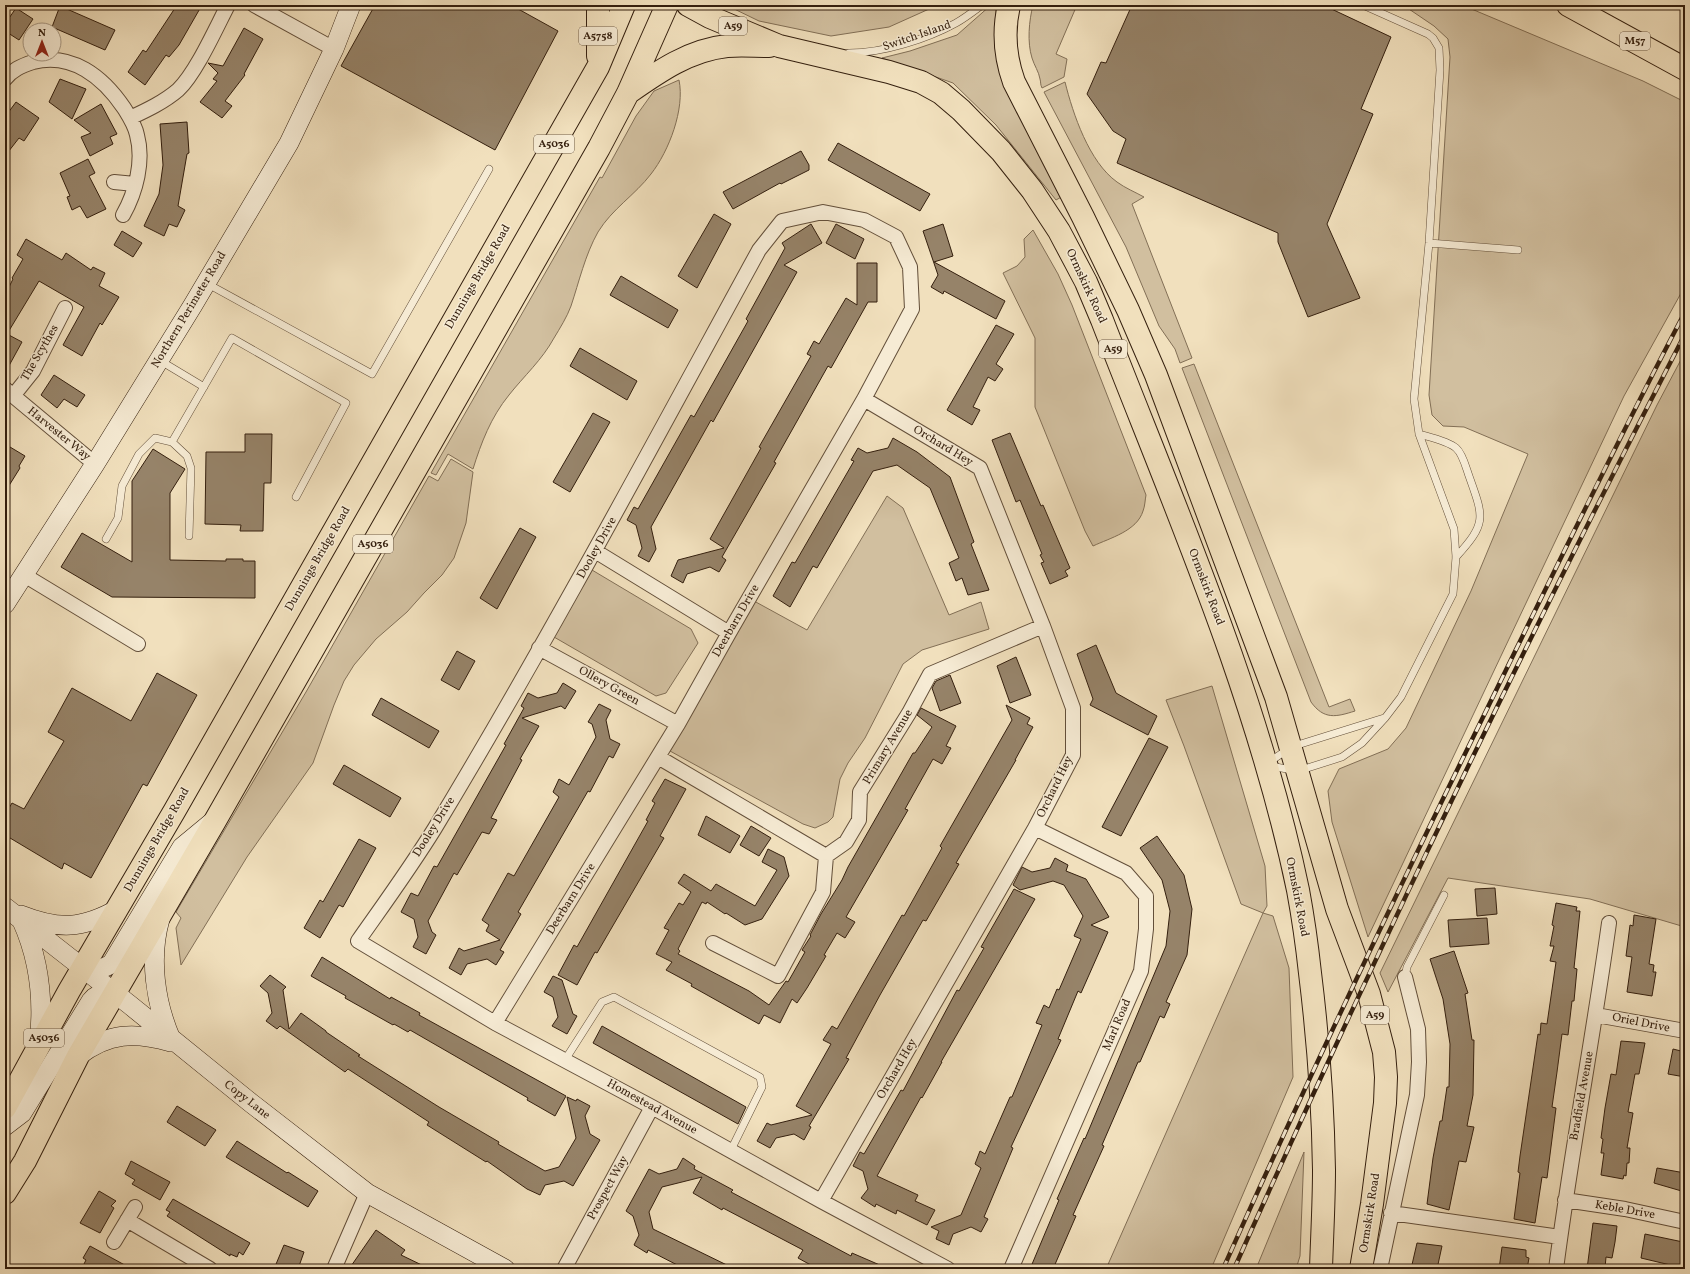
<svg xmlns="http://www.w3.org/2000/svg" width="1690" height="1274" viewBox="0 0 1690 1274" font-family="Vollkorn,serif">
	<rect width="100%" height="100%" fill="#f1e0bd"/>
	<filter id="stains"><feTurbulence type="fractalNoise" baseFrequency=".005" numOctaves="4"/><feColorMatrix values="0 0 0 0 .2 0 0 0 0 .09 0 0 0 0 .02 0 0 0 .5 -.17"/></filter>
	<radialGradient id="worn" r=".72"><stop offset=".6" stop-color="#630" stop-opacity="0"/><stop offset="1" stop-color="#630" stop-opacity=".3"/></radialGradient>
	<!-- green -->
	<path fill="#d1bf9f" stroke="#826f56" d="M726 5H938L889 27 831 36 759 21Z
		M991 5H996V40L1010 98 1065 195 1056 200 996 125 953 83 882 58 910 51 957 35Z
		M1033 5H1077L1056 54 1067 59 1064 77 1042 88C1040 84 1041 82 1040 79 1039 72 1034 65 1032 58 1027 42 1029 21 1033 5Z
		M1403 5H1462L1643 81 1685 102V286L1624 396 1368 937 1332 822 1328 791 1339 769 1388 749 1406 728 1471 591 1528 454 1464 427 1443 426 1432 415 1429 395 1450 57 1448 39 1434 26Z
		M679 80C685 109 669 151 651 174 635 195 612 209 598 232 585 255 579 282 571 306 567 317 560 328 554 338 542 360 524 376 509 395 491 417 481 443 473 469L448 454 436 475 431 473 600 177 602 178 636 116 654 91Z
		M1065 82C1073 114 1089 162 1117 182 1125 188 1135 192 1144 197L1132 204 1192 358 1180 363 1175 349 1159 326 1126 247 1044 92Z
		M1033 230 1058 274 1072 305 1146 495C1145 500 1145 506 1143 511 1137 531 1110 538 1093 546L1085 531 1035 407V338L1003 273 1017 266 1025 257 1024 239Z
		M1685 352V927L1590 899 1448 878 1388 992 1380 973 1657 405Z
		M1194 364 1329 707 1350 699 1355 711C1336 717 1324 720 1311 702L1182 368Z
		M451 459 473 472 466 523 454 558 442 575 424 593 407 612 376 639 354 665 344 681 334 705 313 763 247 857 181 965 176 928 181 918 176 912 306 692 429 476 438 481Z
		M887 496 903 508 949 615 981 602 989 629 922 650 903 664 865 738 848 763 840 779 833 817 828 822 815 828 803 824 670 751 754 601 807 630Z
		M592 570 691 629 698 643 666 693 656 696 554 637Z
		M1212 686 1265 866 1267 906 1263 913 1273 916 1289 968 1293 1077 1211 1269H1106L1263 913 1241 904 1184 746 1166 700Z
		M1304 1152 1300 1256 1296 1269H1256Z"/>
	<!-- building -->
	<path fill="#968369" stroke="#341f0e" d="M177 5H202L179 45 169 57 166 55 145 85 128 72 143 50 146 52Z
		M375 5H511L558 31 495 150 341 66Z
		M1132 5H1323L1391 37 1361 109 1373 114 1327 224 1360 298 1308 317 1278 242V233L1117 163 1126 139 1113 131 1087 94 1101 62 1106 63Z
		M60 6 115 30 105 50 52 27Z
		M16 8 33 19 19 40 5 31V24Z
		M244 28 263 39 244 74 245 75 225 101 232 106 222 118 200 102 217 81 213 79 218 73 208 63 223 66Z
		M60 79 86 89 72 119 49 102Z
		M16 102 39 118 24 141 19 138 5 156V117Z
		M101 104 117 134 110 137 113 144 90 156 81 137 91 133 74 120Z
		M187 122 189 153 187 154 178 206 185 210 177 227 169 224 164 236 144 226 159 194 163 165 160 124Z
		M838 143 930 194 920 211 828 160Z
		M801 151 809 165V170L781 184 780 183 733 209 723 192Z
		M88 159 95 173 89 176 106 209 87 218 80 206 72 210 67 197 70 196 60 173Z
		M714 214 731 224 697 288 678 276Z
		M811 224 822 243 784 265 797 272 713 422 711 420 651 527 656 549 649 562 638 556 642 548 636 525 627 520 634 507 638 509 691 415 694 417 748 321 746 319 785 248 782 243Z
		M836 224 864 239 855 259 826 243Z
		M943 224 953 256 934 262 1005 301 996 319 944 291 943 294 931 287 938 275 923 231Z
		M122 231 142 243 133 257 114 245Z
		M26 239 62 260 66 253 91 270 93 267 105 273 99 286 119 297 102 325 100 323 82 356 63 345 84 307 39 281 7 334 22 342 5 373V295L13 279 12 278 23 259 17 255Z
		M857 263H877V302H868L831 368 828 366 774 462 776 463 722 557 726 560 719 572 710 567 687 574 683 583 671 576 678 560 724 548 710 539 761 448 759 447 811 356 807 354 814 341 819 344 846 298 857 305Z
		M621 276 678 310 668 328 610 295Z
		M996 325 1014 334 996 364 1003 369 995 381 988 377 973 407 980 410 972 425 947 410Z
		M580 348 637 381 627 400 570 366Z
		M54 375 85 395 77 407 64 399 57 408 41 395Z
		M593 413 610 422 570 492 553 482Z
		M1010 433 1041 506 1043 505 1070 568 1065 571 1068 576 1050 584 1041 563 1044 562 1040 555 1042 554 1020 500 1016 502 992 440Z
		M245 434H272L271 483H264L263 531H240L241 525 205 524 206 452H245Z
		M893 438 917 452 950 477 974 542 971 544 989 590 968 595 962 578 956 581 949 563 959 558 930 488 897 465 873 471 817 568 813 566 790 607 773 596 792 562 795 563 854 461 851 460 858 448 867 453 888 448Z
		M5 444 25 456 19 466 20 468 5 492Z
		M153 449 185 469 170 493V560L226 561V559H243V561H255V598L112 597 61 567 82 533 132 562V481Z
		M520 528 536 537 497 609 480 598Z
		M1096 645 1116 693 1157 716 1148 735 1090 705 1093 699 1077 654Z
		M457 651 475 661 459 690 441 680Z
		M1016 657 1031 695 1010 703 997 666Z
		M157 673 197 695 147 786 143 784 91 878 64 863 62 869 5 835V815L12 803 24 809 64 741 48 732 72 688 131 721Z
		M950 675 961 703 940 711 932 688 936 681Z
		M563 683 576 691 565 709 561 706 522 718 539 726 520 759 522 760 491 818 497 820 489 834 482 832 457 875 454 873 428 921 432 932 436 935 426 954 413 947 418 937 414 919 401 912 411 893 418 896 434 866 437 867 506 745 504 744 524 708 521 706 528 693 538 698 557 693Z
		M381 698 439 731 429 748 372 715Z
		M599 704 611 710 606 720 610 739 620 744 613 758 609 756 590 792 588 791 518 912 521 914 500 950 504 952 496 965 487 959 467 964 461 975 449 968 459 948 464 951 500 940 486 931 489 925 482 920 508 873 514 876 559 797 553 792 559 779 569 785 596 737 592 724 588 722Z
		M1006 705 1030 718 1027 724 1033 727 1015 760H1016L956 863 959 864 926 921 923 920 880 995 846 1058 849 1059 809 1126 811 1127 804 1140 794 1134 776 1138 770 1148 757 1141 767 1123 771 1125 812 1115 796 1106 831 1044 823 1040 832 1026 837 1029 902 915 904 916 942 848 940 846 1012 720Z
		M921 708 956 726 946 746 951 748 942 764 933 759 905 809 908 810 846 917 855 922 845 938 837 933 824 955 826 956 807 988 797 1003 792 999 780 1023 764 1015 759 1024 691 986 692 984 666 970 672 962 656 954 669 930 664 928 679 903 683 905 691 892 678 883 684 874 711 891 716 884 755 906 777 870 762 862 768 849 784 857 789 876 762 919 745 925 726 913 725 914 707 902 706 904 702 902 678 949 680 951 678 954 749 991 769 1005 786 981 788 982 805 952 802 950 811 936 810 935 821 914 842 880 848 867 913 753H915L932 727 917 715Z
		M1149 738 1168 747 1121 836 1102 827Z
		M344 765 401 798 390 817 333 784Z
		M665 779 686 789 660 836 664 838 597 953 595 952 577 985 558 975 574 945 577 947 648 821 646 820 655 803 652 801Z
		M706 816 740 836 730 853 698 835Z
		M751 826 771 838 759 856 740 845Z
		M1157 836 1184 875 1192 909 1187 955 1166 1002 1170 1004 1164 1018 1160 1016 1140 1062H1138L1102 1145 1104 1146 1073 1215 1076 1216 1053 1269H1030L1059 1200 1057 1199 1084 1138 1085 1139 1166 946 1170 911 1162 880 1140 848Z
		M359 839 376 848 343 907 339 905 320 938 304 928 320 900 323 902Z
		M1055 858 1068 865 1066 871 1086 879 1109 917 1091 925 1108 932 1081 993 1078 991 1058 1039 1061 1040 1011 1147 1013 1148 984 1217 988 1219 981 1232 971 1227 953 1234 949 1245 936 1239 939 1231 931 1227 961 1215 981 1168 975 1164 980 1151 985 1154 1010 1097H1012L1042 1025 1036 1023 1044 1005 1049 1008 1057 989 1059 990 1081 939 1074 936 1083 916 1064 885 1053 881 1020 890 1013 885 1022 867 1032 872 1050 868Z
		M1495 888 1497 914 1477 916 1475 889Z
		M1014 889 1035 899 941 1062H942L922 1098 921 1097 877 1176 918 1195 915 1201 935 1210 927 1225 897 1210 896 1214 876 1204 875 1207 861 1198 868 1189 863 1171 853 1166 860 1152 864 1154 901 1090 903 1091 957 990 959 991 984 948 981 947Z
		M1556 903 1577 907 1576 911H1580L1574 968 1577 969 1574 1001H1572L1568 1035 1562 1034 1557 1072 1552 1107 1556 1108 1547 1178 1542 1177 1535 1223 1514 1219 1520 1173 1518 1172 1520 1156 1538 1034 1540 1035 1541 1023 1547 1024 1556 962 1550 961 1554 946H1550L1554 926 1552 925Z
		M1634 915 1656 919 1649 964 1654 965 1653 972H1656L1652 996 1627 992 1632 957 1626 956 1630 925 1633 926Z
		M1487 918 1489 944 1450 947 1448 920Z
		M1454 951 1468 993 1465 994 1472 1040H1474L1473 1095 1467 1126 1474 1127 1466 1162 1459 1161 1449 1210 1427 1204 1433 1158 1440 1121H1442L1447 1087H1449L1450 1044 1443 999 1430 959Z
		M322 957 390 999 391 997 420 1013 419 1015 566 1096 555 1116 527 1100 528 1098 410 1030 408 1032 394 1024 393 1025 345 998 346 996 311 976Z
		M270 975 286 987 283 990 289 1029 301 1013 326 1031V1032L360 1055 358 1056 439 1107 499 1142 498 1144 545 1171 559 1167 576 1138 567 1097 576 1101 577 1099 590 1106 585 1116 590 1134 600 1140 573 1186 564 1181 545 1185 540 1195 527 1189 487 1161 486 1162 427 1125 429 1122 348 1069 345 1072 280 1026 277 1029 266 1021 272 1013 268 993 260 986Z
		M553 976 562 980 573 1014 577 1016 567 1034 552 1026 558 1017 553 997 544 992Z
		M602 1026 746 1107 738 1124 593 1043Z
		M1621 1041 1645 1043 1639 1074H1635L1628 1112 1633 1113 1627 1148H1630L1629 1163H1627L1626 1176 1624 1175 1623 1179 1601 1175 1604 1153H1601L1603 1139 1601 1138 1605 1108 1611 1074 1616 1075Z
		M1673 1049 1685 1052V1077L1668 1074Z
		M177 1106 216 1130 205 1146 167 1122Z
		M237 1141 287 1173 288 1172 318 1191 308 1207 226 1157Z
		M683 1158 695 1166 694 1169 733 1190 731 1192 851 1256 852 1253 889 1269H818L798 1258 803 1250 723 1208 722 1210 693 1193 702 1177 662 1187 649 1212 653 1229 735 1269H685L648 1250 647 1253 634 1245 639 1235 633 1216 626 1211 649 1169 659 1174 677 1169Z
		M131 1161 170 1182 160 1200 132 1184 135 1180 125 1174Z
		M1657 1168 1685 1173V1192L1654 1183Z
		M99 1191 116 1201 111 1206 114 1208 100 1233 80 1223Z
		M173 1199 250 1243 243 1255 239 1252 237 1257 230 1254V1256L167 1216 170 1212 166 1210Z
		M1593 1223 1617 1226 1615 1242 1612 1258 1606 1257 1605 1268 1600 1267 1599 1269H1587Z
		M376 1230 405 1250 401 1255 430 1269H349Z
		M1645 1234 1683 1242V1244H1685V1257L1683 1268 1641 1258Z
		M1417 1243 1442 1246 1437 1269H1411Z
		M284 1245 304 1252 298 1269H274Z
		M90 1246 132 1269H93L84 1264 86 1260 83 1258Z
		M1502 1247 1526 1250V1257L1529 1258 1527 1269H1499Z"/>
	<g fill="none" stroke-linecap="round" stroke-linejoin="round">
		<!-- service casing -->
		<g stroke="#634f3a" stroke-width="8">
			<path id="service" d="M849 53C883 53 927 39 956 23 965 18 974 11 982 5
				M1429 243 1518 250
				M206 283 372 374 489 169
				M159 360 204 387
				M1419 434C1429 437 1448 441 1456 448 1463 454 1466 468 1469 476 1484 518 1487 523 1456 557
				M172 442 187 456 191 468 189 536
				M106 539 118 518 122 486 139 454 155 438 172 442 232 338 346 403 296 497
				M1268 763 1291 747 1384 718
				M1270 766 1298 771 1342 757 1362 743 1385 718 1401 697 1453 594 1456 557 1454 529 1419 434 1414 399 1429 243 1440 70 1439 48 1433 38 1428 34 1363 5
				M1405 977 1407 967 1444 895
				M565 1060 602 1002 614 997 760 1077 762 1087 731 1150"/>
		</g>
		<!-- minor casing -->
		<g stroke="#634f3a" stroke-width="16">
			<path id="minor" d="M254 5 334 49
				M5 79C12 70 21 66 33 62 72 52 103 77 124 108 129 116 135 125 137 135 144 161 136 192 123 215
				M130 118C147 110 164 102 178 90 196 73 216 28 228 5
				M114 182 135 184
				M5 389 95 464
				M13 396 33 371 65 308
				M595 551 729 633
				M24 575 138 644
				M539 648 678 724
				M658 757 826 856 846 842 859 820 860 792 909 713 930 674 1043 626
				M713 943 778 976 823 892 826 856
				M1596 1015 1685 1031
				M495 1023 678 724 729 633 864 399 912 309 910 267 896 237 864 220 823 212 782 221 759 250C653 444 549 639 435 828 411 867 384 904 358 941L495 1023 652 1107 821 1201 948 1269
				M1565 1200 1625 1209 1685 1222
				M821 1201 1035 828 1073 755V708L1043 626 980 468 864 399
				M1391 1213 1560 1237
				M127 1220 210 1269
				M114 1242 135 1207
				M334 1269 367 1193
				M564 1269 652 1107
				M1011 1269 1141 971 1146 929V896L1126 873 1035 828
				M1380 1269 1417 1095 1419 1062 1418 1029 1405 977
				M1556 1269C1571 1153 1593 1038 1609 923"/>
		</g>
		<!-- secondary casing -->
		<g stroke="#341f0e" stroke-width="20">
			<path id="secondary" d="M5 604 95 464 193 305 289 143 334 49 351 5
				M5 907 130 1005 251 1103 367 1193 505 1269
				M21 915C59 930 82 929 118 909
				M160 919C149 958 155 1002 171 1039
				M22 921C40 961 44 1000 39 1043
				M83 968C93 971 103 970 112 963L182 847 211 823
				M78 1056C109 1032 135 1032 171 1042
				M5 1126 22 1113 91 1001C97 993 106 992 115 994"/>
		</g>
		<!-- trunk casing -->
		<g stroke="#341f0e" stroke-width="24">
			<path id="trunk" d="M688 5 710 17 779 46 889 72 921 82 941 93 961 110 1001 151 1032 190 1059 231 1086 282 1102 320C1174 506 1257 693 1298 890 1303 917 1307 945 1310 973 1318 1038 1323 1104 1324 1170 1324 1203 1322 1236 1321 1269
				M1009 5C1003 31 1005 57 1014 82L1083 217 1128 310 1156 375 1276 697 1337 909 1369 994 1384 1052 1386 1077 1385 1103 1372 1204 1361 1269
				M598 56V5
				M628 93C658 72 689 50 727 46 741 45 755 46 769 46
				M5 1108 69 991 175 810 598 67 624 5
				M5 1193 25 1161 78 1056 215 821 599 148 628 93 667 5"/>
		</g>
		<!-- motorway casing -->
		<g stroke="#341f0e" stroke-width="24">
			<path id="motorway" d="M1568 5 1685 69"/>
		</g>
		<!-- service -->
		<use href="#service" stroke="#f6ebd4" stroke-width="7"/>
		<!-- minor -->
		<use href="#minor" stroke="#f6ebd4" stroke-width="14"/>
		<!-- secondary -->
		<use href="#secondary" stroke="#f6ebd4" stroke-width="19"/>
		<!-- trunk -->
		<use href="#trunk" stroke="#f1e0bd" stroke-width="22"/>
		<!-- motorway -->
		<use href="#motorway" stroke="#f1e0bd" stroke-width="22"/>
		<!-- rail casing -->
		<g stroke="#341f0e" stroke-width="4.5">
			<path id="rail" d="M1223 1269C1307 1080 1396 894 1487 709 1552 576 1616 443 1685 312
				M1234 1269C1375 953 1526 641 1685 334"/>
		</g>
		<!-- rail -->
		<use href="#rail" stroke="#f6ebd4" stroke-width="3" stroke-dasharray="9" stroke-linecap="butt"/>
	</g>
	<g text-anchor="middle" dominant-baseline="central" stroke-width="3" stroke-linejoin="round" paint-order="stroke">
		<!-- shield labels -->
		<g fill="#f6ebd4" stroke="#6e5c49" stroke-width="1">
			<rect x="719" y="17" width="28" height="18" rx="3"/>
			<rect x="579" y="27" width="38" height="18" rx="3"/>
			<rect x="1620" y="32" width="30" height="18" rx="3"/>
			<rect x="534" y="135" width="40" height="18" rx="3"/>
			<rect x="1099" y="340" width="28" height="18" rx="3"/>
			<rect x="353" y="535" width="40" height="18" rx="3"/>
			<rect x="1361" y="1006" width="28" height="18" rx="3"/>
			<rect x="24" y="1029" width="40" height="18" rx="3"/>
		</g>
		<g font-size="11" font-weight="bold" fill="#341f0e">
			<text x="733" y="26">A59</text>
			<text x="598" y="36">A5758</text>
			<text x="1635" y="41">M57</text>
			<text x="554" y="144">A5036</text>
			<text x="1113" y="349">A59</text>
			<text x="373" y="544">A5036</text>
			<text x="1375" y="1015">A59</text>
			<text x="44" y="1038">A5036</text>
		</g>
		<!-- street labels -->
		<g font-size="12" fill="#341f0e" stroke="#f6ebd4">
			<text transform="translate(917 36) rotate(-19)">Switch Island</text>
			<text transform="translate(478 277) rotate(-60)">Dunnings Bridge Road</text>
			<text transform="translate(1086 286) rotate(65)">Ormskirk Road</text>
			<text transform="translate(189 310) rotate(-59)">Northern Perimeter Road</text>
			<text transform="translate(40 353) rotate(-60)">The Scythes</text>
			<text transform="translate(59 434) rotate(39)">Harvester Way</text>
			<text transform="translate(943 446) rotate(31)">Orchard Hey</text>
			<text transform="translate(597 548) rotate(-61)">Dooley Drive</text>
			<text transform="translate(318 559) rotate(-60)">Dunnings Bridge Road</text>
			<text transform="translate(1206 587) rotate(69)">Ormskirk Road</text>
			<text transform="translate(736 621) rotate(-60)">Deerbarn Drive</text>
			<text transform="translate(609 686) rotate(29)">Ollery Green</text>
			<text transform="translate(888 747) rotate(-59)">Primary Avenue</text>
			<text transform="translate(1055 787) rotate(-64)">Orchard Hey</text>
			<text transform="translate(434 827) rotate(-58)">Dooley Drive</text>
			<text transform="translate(157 840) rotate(-60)">Dunnings Bridge Road</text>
			<text transform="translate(1297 897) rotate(79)">Ormskirk Road</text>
			<text transform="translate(571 899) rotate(-58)">Deerbarn Drive</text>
			<text transform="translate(1641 1023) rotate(11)">Oriel Drive</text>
			<text transform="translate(1117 1025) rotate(-67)">Marl Road</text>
			<text transform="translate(897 1069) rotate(-60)">Orchard Hey</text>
			<text transform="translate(1582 1096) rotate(-80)">Bradfield Avenue</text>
			<text transform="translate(247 1100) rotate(38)">Copy Lane</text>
			<text transform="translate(652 1107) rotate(29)">Homestead Avenue</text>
			<text transform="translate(608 1188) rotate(-61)">Prospect Way</text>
			<text transform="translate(1625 1210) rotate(10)">Keble Drive</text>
			<text transform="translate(1370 1213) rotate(-81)">Ormskirk Road</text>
		</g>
	</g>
	<!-- margin -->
	<rect width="1690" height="1274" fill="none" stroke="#f1e0bd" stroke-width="20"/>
	<rect x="6" y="6" width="1678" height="1262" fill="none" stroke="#341f0e" stroke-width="2"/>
	<rect x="10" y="10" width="1670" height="1254" fill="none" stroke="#341f0e"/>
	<!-- north arrow -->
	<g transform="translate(42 42)"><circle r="19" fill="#f6ebd4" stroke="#a89985"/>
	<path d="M0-3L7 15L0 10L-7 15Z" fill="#8f2418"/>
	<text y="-6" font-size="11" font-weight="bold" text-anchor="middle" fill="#341f0e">N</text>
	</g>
	<rect width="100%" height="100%" filter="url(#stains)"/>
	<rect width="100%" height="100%" fill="url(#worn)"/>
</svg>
